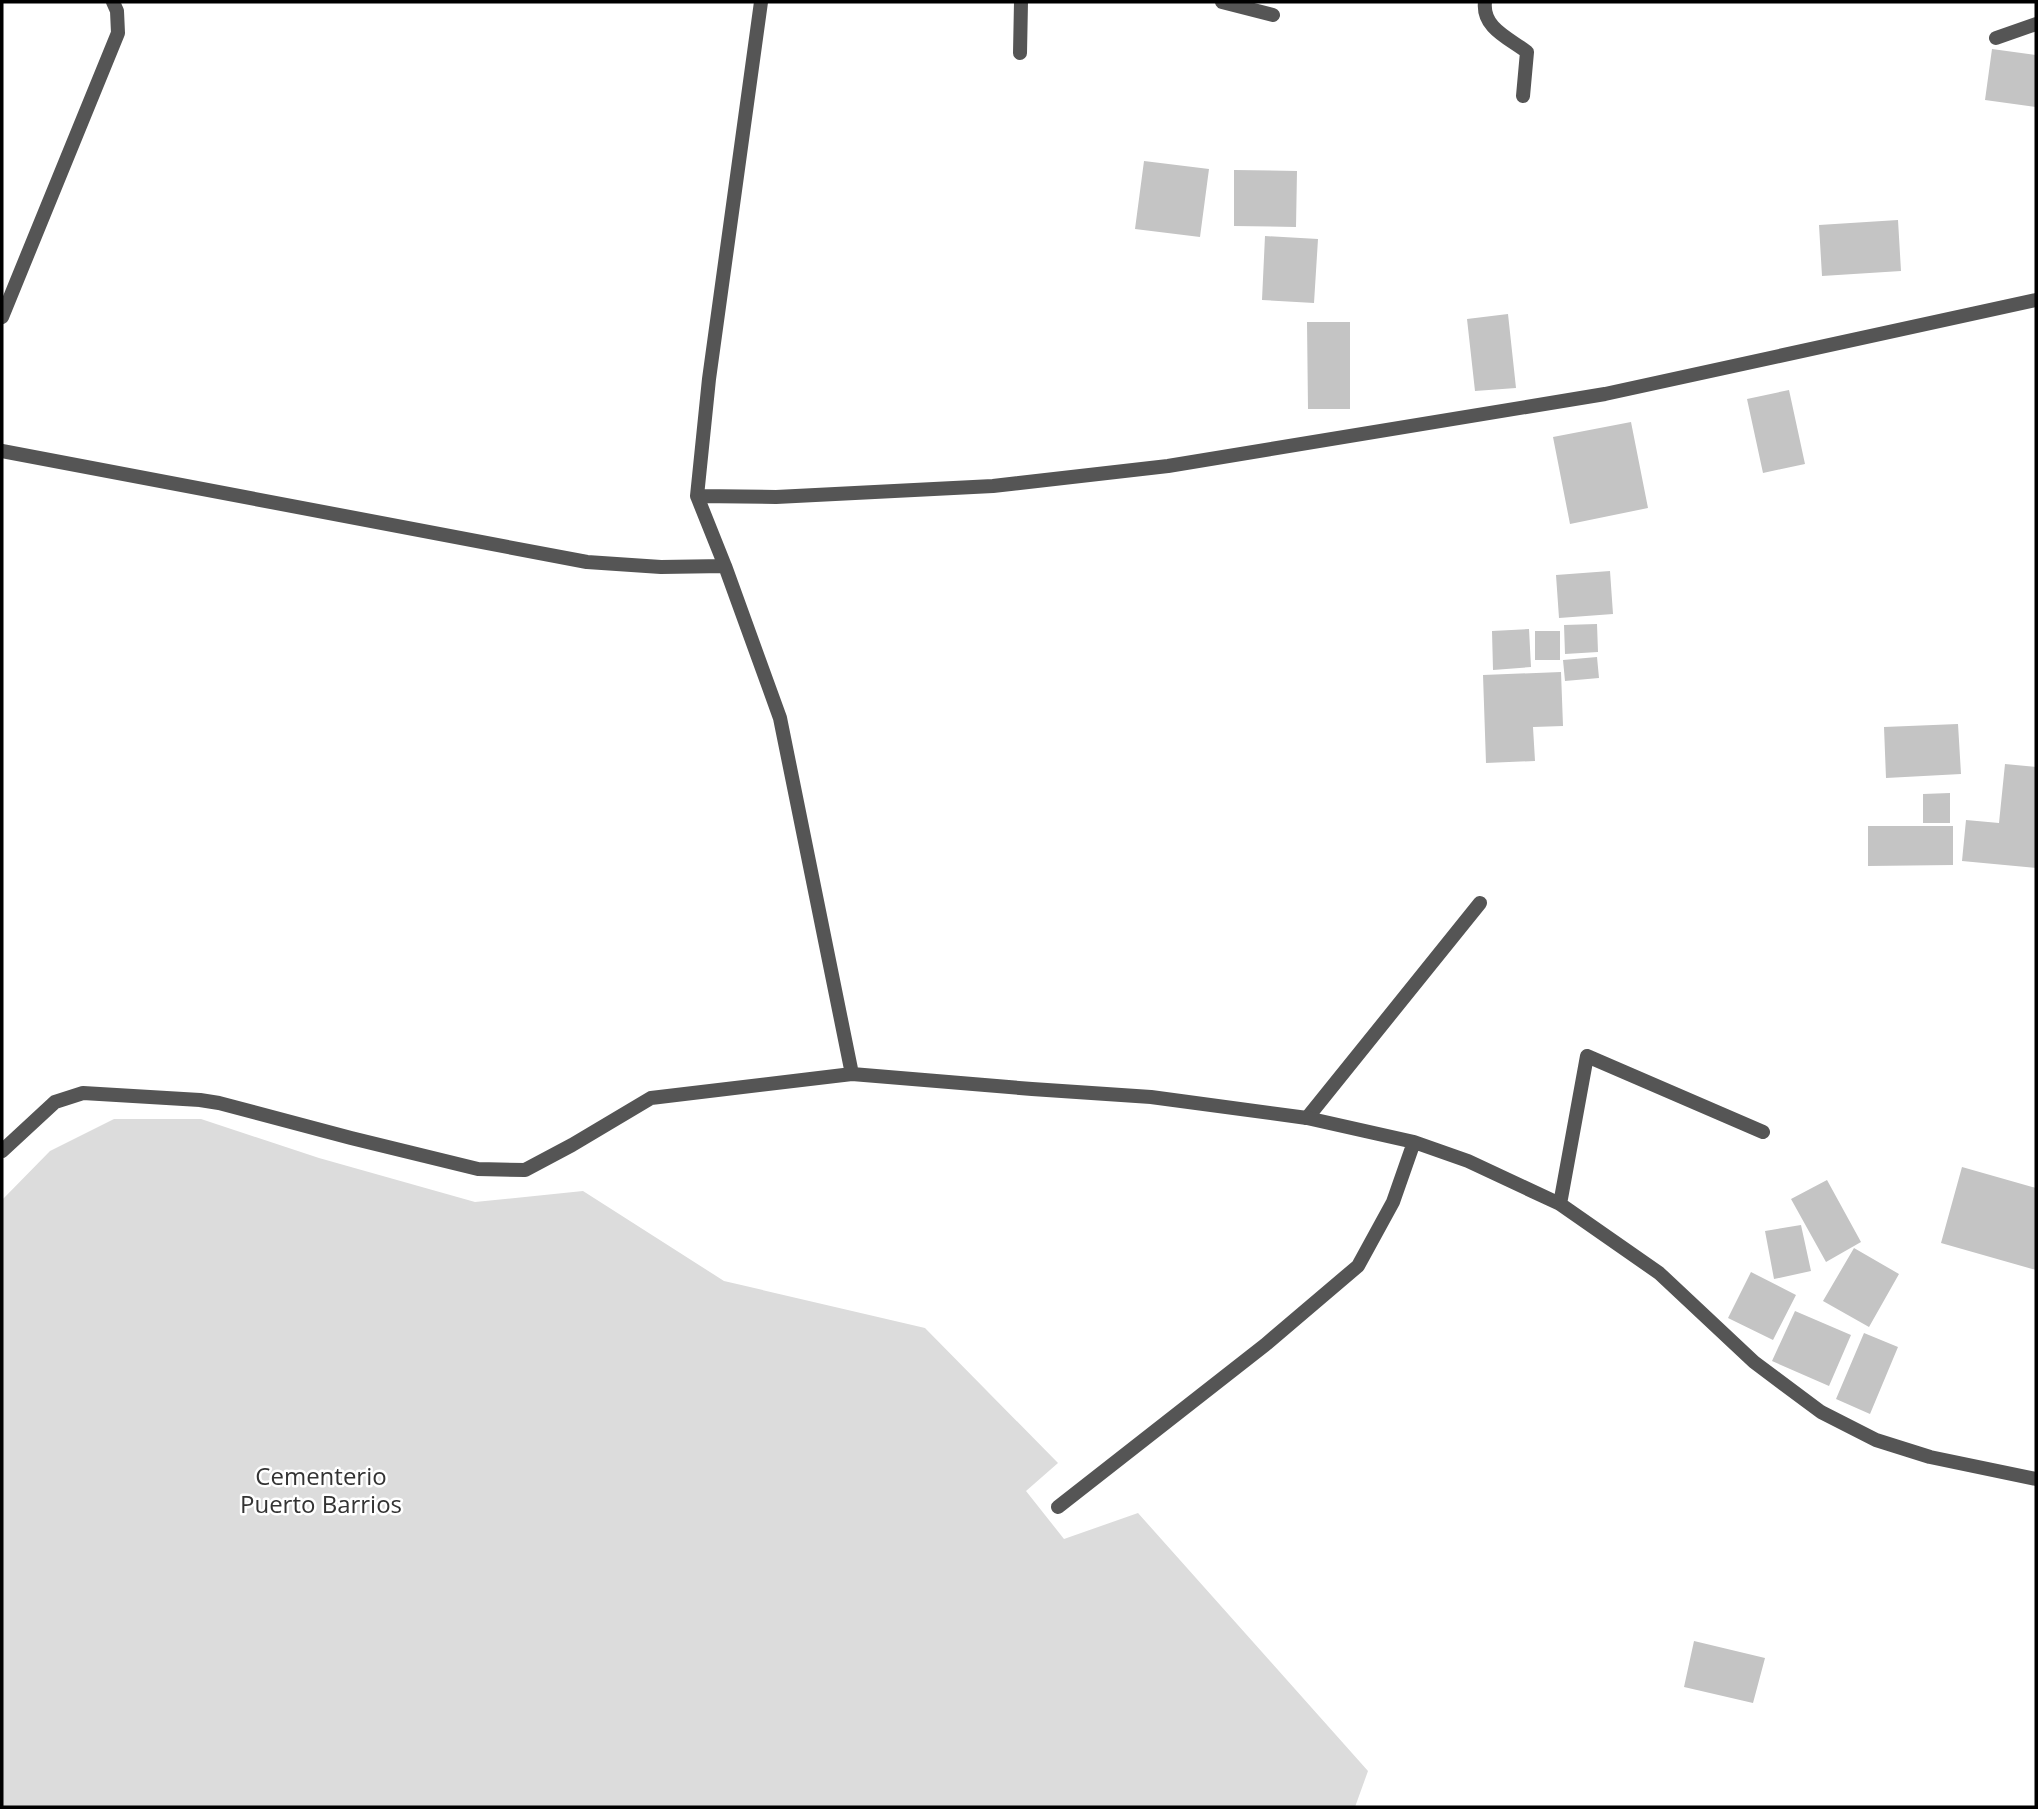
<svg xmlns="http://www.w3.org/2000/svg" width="2038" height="1809" viewBox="0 0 2038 1809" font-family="'Open Sans',sans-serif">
	<rect width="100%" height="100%" fill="#fff"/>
	<!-- green -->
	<path fill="#dcdcdc" d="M114 1119H201L319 1158 475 1202 583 1191 724 1281 925 1328 1058 1463 1026 1491 1064 1539 1138 1513 1368 1771 1355 1807H2V1200L50 1151Z"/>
	<!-- building -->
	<path fill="#c4c4c4" d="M1992 49 2036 55V107L1985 100Z
		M1144 161 1209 169 1200 237 1135 229Z
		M1234 170 1297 171 1296 227 1234 226Z
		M1898 220 1901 271 1822 276 1819 225Z
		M1265 236 1318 239 1314 303 1262 300Z
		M1508 314 1516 388 1475 391 1467 319Z
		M1307 322H1350V409H1308Z
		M1789 390 1805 464 1763 473 1747 399Z
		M1631 422 1648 508 1570 524 1553 437Z
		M1610 571 1613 614 1559 618 1556 575Z
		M1597 624 1598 652 1565 654 1564 625Z
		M1529 629 1531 667 1493 670 1492 631Z
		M1535 631H1560V660H1535Z
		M1597 657 1599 678 1565 681 1563 660Z
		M1561 672 1563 726 1533 727 1535 761 1486 763 1483 675Z
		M1958 724 1961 774 1886 778 1884 727Z
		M2005 764 2036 767V868L1962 861 1966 820 1999 823Z
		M1950 793V823H1923V794Z
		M1868 826H1953V865L1868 866Z
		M1962 1167 2036 1188V1270L1941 1243Z
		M1827 1180 1861 1242 1826 1262 1791 1199Z
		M1801 1225 1811 1271 1774 1279 1765 1231Z
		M1854 1248 1899 1274 1869 1327 1823 1301Z
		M1751 1272 1796 1295 1773 1340 1728 1318Z
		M1795 1311 1851 1335 1829 1386 1772 1361Z
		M1864 1333 1898 1347 1870 1414 1836 1399Z
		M1694 1641 1765 1658 1753 1703 1684 1687Z"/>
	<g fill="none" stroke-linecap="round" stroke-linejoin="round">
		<!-- lane -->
		<path stroke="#555" stroke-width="14" d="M1222 2 1273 15
			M1020 53 1021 2
			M1307 1118 1480 903"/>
		<!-- street -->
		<path stroke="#555" stroke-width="14" d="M761 2 709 379 697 496 725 566 780 718 852 1074
			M1485 2C1482 28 1509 38 1527 52L1523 96
			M1996 38 2036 24
			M2 317 118 33 117 11 113 2
			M2 451 587 562 661 567 725 566
			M697 496 776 497 993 486 1168 466 1605 394 2036 300
			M2 1151 55 1102 83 1093 200 1100 219 1103 351 1138 478 1169 525 1170 572 1145 651 1098 852 1074 1032 1089 1151 1097 1307 1118 1414 1142 1468 1161 1560 1204 1659 1273 1754 1362 1821 1412 1876 1440 1930 1457 2036 1479
			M1560 1204 1587 1056 1763 1132
			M1058 1507 1265 1345 1358 1266 1393 1202 1414 1142"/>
	</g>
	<g text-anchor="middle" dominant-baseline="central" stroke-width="5" stroke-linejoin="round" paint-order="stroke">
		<!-- park labels -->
		<g font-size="24" fill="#333" stroke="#fff">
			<text x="321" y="1475">Cementerio<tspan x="321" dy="28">Puerto Barrios</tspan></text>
		</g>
	</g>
	<!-- border -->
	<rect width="2038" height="1809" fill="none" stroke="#000000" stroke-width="7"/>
</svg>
